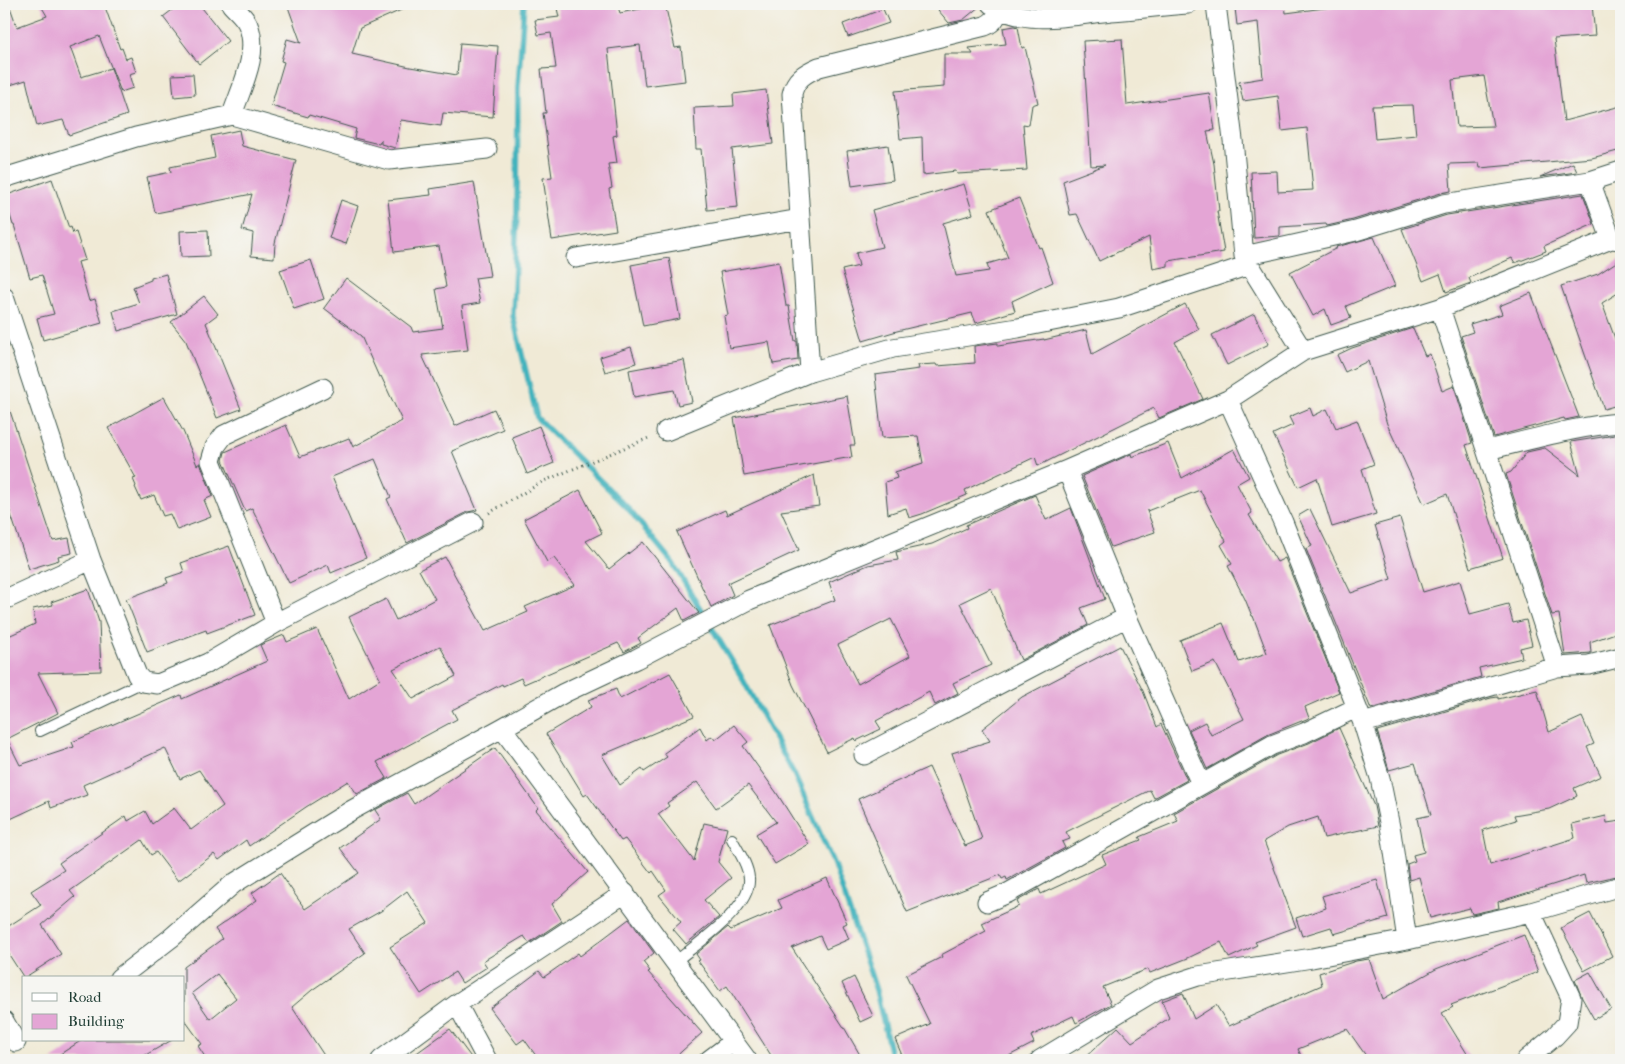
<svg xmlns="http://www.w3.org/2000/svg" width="1625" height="1064" viewBox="0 0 1625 1064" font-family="'IM FELL French Canon',serif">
	<rect width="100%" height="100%" fill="#f6f6f2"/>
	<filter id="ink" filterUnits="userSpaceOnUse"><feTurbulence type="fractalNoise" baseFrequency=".02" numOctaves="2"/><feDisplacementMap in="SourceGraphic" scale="10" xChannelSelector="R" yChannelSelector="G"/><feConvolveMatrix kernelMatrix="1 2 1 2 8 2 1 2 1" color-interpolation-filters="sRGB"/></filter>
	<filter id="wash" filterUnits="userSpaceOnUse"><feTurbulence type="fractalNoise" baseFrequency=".0096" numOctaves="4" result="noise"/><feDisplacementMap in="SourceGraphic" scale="20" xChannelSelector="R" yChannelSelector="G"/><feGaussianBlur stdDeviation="1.12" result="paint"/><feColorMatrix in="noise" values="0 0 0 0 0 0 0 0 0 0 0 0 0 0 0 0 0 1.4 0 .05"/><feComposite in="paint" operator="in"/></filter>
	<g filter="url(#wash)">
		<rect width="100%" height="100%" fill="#f0ead6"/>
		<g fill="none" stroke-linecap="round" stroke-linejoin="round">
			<!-- stream -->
			<path stroke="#43b3bd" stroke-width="5.5" d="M524 4 518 87 517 211 513 316 537 418 626 506 672 562 741 676 794 774 834 865 876 990 892 1060"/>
		</g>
		<g id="blocks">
			<!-- building -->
			<path fill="#e4a5d5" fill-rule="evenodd" d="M4 4H9L17 27 47 16 40 4H104L120 49 122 48 126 59 131 57 136 72 129 74 133 88 121 92 99 36 70 47 81 77 111 68 127 115 69 135 63 120 37 126 26 80 4 87Z
				M180 4H199L228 41 199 64 163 17Z
				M287 4H415L360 28 352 54 410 67 457 75 460 43 498 46 493 117 443 113 441 126 401 120 395 148 381 144V140L379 144 354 138 356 129 309 115 308 117 271 106 284 62 281 61 287 39 301 43Z
				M556 4H617L620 13 665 4 675 48 681 47 685 81 645 86 640 45 608 49 617 135 613 136 617 163 608 164 612 188 609 189 616 230 552 240 543 178 552 177 543 113H546L541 69 556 68 551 33 538 35 535 20 559 17Z
				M946 4H980V6L963 20 949 23 938 10Z
				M1266 4H1285L1286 13 1355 4H1398V8L1431 4H1592L1595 36 1554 39 1564 121 1621 106V150L1592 158 1480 168 1479 163 1449 164 1451 191 1441 193 1353 220 1327 226 1326 224 1280 227V236L1254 238 1251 172 1277 171 1278 192 1313 190 1307 128 1282 131 1278 96 1243 101 1239 82 1263 78 1258 22 1237 25 1235 8ZM1484 76 1493 126 1457 127 1452 80ZM1413 105 1416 135 1375 139 1372 106Z
				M883 9 889 23 848 37 843 24Z
				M1015 26 1018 27 1022 48 1025 47 1038 103 1032 105 1029 125 1023 124 1027 170 957 174 956 171 923 175 922 137 900 139 895 91 944 87V54H973L969 48 1006 44 1003 28Z
				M1122 39 1127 105 1209 93 1215 130 1207 131 1214 164 1219 211H1217L1224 252 1168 261V266L1153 269 1149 237 1099 261 1077 214 1070 215 1063 181 1105 165 1091 166 1083 41Z
				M193 74 195 95 174 97 172 75Z
				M766 90 773 144 732 149 738 207 707 210 701 149H696L694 108 734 106 733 94Z
				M239 130 242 146 296 160 275 243 274 258 251 256 253 233 242 230 252 194 156 213 155 212 147 177 171 172 170 167 215 158 211 136Z
				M888 145 893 180 852 186 847 151Z
				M1573 163 1577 172 1540 177Z
				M52 179 69 228 71 227 73 233 76 232 85 260 78 262 89 301 95 299 102 323 43 340 37 318 54 314 42 275 30 278 14 225H13L4 196Z
				M474 182 490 276 475 278 480 303 462 306 468 350 422 355 455 426 494 409 503 429 452 451 477 510 468 512 407 543 387 499 391 497 375 459 332 477 366 558 331 573 328 565 289 583 252 508 245 511 223 460 225 452 286 425 300 457 349 438 353 447 402 421 381 376 379 377 361 336 324 308 346 278 411 327 413 332 443 328 436 289 446 287 439 246 394 252 388 200 431 195 430 189Z
				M964 184 973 214 943 223 956 276 989 271 987 264 1008 258 989 210 1019 198 1039 248 1041 247 1053 282 1012 301 1015 311 976 323 972 313 897 331 863 341 842 270 859 266 856 253 882 247 872 210Z
				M1583 194 1594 224 1544 246 1546 251 1515 263 1512 258 1469 278 1471 283 1446 292 1440 274 1423 281 1402 229 1447 215Z
				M341 200 358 206 346 244 329 238Z
				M208 230 209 256 181 257 180 231Z
				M1374 237 1395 286 1346 306 1351 318 1331 325 1325 309 1313 316 1290 272 1337 248 1336 247Z
				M669 258 680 319 643 326 631 265Z
				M1621 259V291L1602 303 1617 344 1621 342V404L1604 409 1561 286 1598 274Z
				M311 260 324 299 294 309 280 270Z
				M779 262 786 306H789L795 341H797L798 360 773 364 769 342 729 348 724 316 728 315 720 272Z
				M166 274 177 314 118 331 113 311 139 303 133 287 151 280V278Z
				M1531 293 1579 417 1565 420 1564 418 1494 437 1461 336 1473 332 1470 324 1502 314 1499 306Z
				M204 296 218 314 206 323 241 409 217 418 186 341 171 322Z
				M1185 304 1199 329 1175 342 1203 399 1159 418 1154 408 1038 466 1035 457 965 490 967 495 922 514 909 518 906 508 888 514 885 482 897 478 895 472 923 463 918 436 882 438 875 375 919 369 918 365 936 364 937 366 975 363 974 346 998 343V346L1044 339V340L1086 330 1092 354Z
				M1254 314 1269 344 1227 365 1212 335Z
				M1413 328 1425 356 1430 354 1442 391 1454 386 1472 443 1466 445 1503 558 1470 568 1447 494 1424 504 1387 424 1368 361 1345 372 1337 355 1352 348Z
				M631 347 636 363 605 372 600 357Z
				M684 360 692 402 678 405 674 390 634 397 629 370Z
				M847 396 855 445H850L852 457 744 476 734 418Z
				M164 397 183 431 197 465 200 463 213 496 204 500 211 517 177 530 170 514 163 516 154 495 141 500 135 487 136 486 133 479 136 478 108 428Z
				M4 402H7L53 541 69 538 72 553 58 556 59 560 29 569 4 494Z
				M1310 408 1313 416 1327 409 1336 428 1357 420 1374 464 1362 469 1376 514 1332 527 1317 478 1298 487 1273 434 1293 425 1289 417Z
				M539 426 554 463 527 474 512 437Z
				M1621 434V631L1590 642 1591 653 1565 655 1559 614 1552 615 1506 474 1511 472 1527 452 1545 448 1580 475 1571 442Z
				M1168 443 1182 478 1234 449 1249 477 1237 484 1252 513 1249 515 1277 562 1285 558 1339 692 1305 707 1309 718 1267 735 1207 769 1189 730 1205 722 1211 735 1244 719 1215 662 1192 671 1180 640 1223 623 1239 662 1267 653 1253 616H1252L1245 599 1228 566 1232 564 1221 545 1226 541 1200 490 1147 511 1155 532 1111 547 1082 476 1131 454 1132 457Z
				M814 475 819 506 781 511 799 550 728 583 733 595 711 607 677 532 725 510 727 515Z
				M580 490 602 533 586 541 609 569 643 542 699 613 684 621 678 608 638 638 641 643 624 652 618 643 524 684 521 678 503 686 502 684 452 710 457 719 377 762 387 778 357 794 348 781 306 807 249 846 246 840 219 860 214 854 178 881 156 852 151 855 142 840 70 891 75 897 42 925 61 954 24 978 4 947V929L41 905 31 891 64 870 59 863 126 816 128 821 145 811 152 824 174 808 191 830 223 806 199 770 180 779 165 748 83 785 87 795 51 808 49 801 4 822V638L35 624 33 609 53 605 51 602 88 589 99 622 101 671 38 673 58 713 7 739 20 765 74 747 72 742 181 695 182 699 267 661 260 645 284 635 287 642 317 629 349 699 380 679 349 617 386 599 396 620 435 599 419 570 445 557 485 631 528 612 525 607 575 585 554 558 547 562 524 519ZM440 646 456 676 413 699 393 669Z
				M1035 495 1046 520 1071 508 1105 599 1081 608 1088 625 1021 660 991 588 960 603 991 665 953 683 958 693 935 705 929 692 876 721 881 729 856 741 855 738 827 752 793 685 770 625 835 600 829 582 868 565 898 560 896 552 932 544 967 528 966 525ZM891 619 910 656 858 684 838 645Z
				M1310 509 1351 593 1391 579 1375 525 1400 518 1423 592 1460 581 1470 614 1508 604 1513 623 1526 620 1532 645 1520 648 1522 658 1479 668 1481 677 1371 709 1306 549 1312 546 1298 516Z
				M229 546 255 615 207 633 206 630 147 652 126 599 168 583 166 578 184 572 181 563Z
				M1120 646 1143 691 1157 727 1161 724 1187 780 1154 798 1150 790 1066 832 1070 839 1062 842 1065 848 1007 880 1006 877 1002 879 1000 875 907 912 858 799 929 767 965 846 982 839 952 753 990 741 982 729 1022 697Z
				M670 673 694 716 602 755 620 785 642 769 644 772 667 757 664 753 700 727 707 740 712 736 715 740 734 725 748 742 743 746 776 792 809 844 775 864 756 834 776 822 748 785 716 808 697 782 667 803 669 806 658 814 694 861 704 823 727 828 718 862 731 878 704 900 719 917 686 944 673 929 681 922 659 895 666 890 653 871 651 873 625 839 621 841 587 794 584 796 546 734 591 707 588 700 616 689 620 699Z
				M1537 690 1549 732 1582 717 1594 744 1587 747 1601 776 1574 788 1577 796 1549 809 1514 815 1516 820 1483 830 1490 865 1575 838 1572 824 1606 816 1607 823 1621 821V875L1586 883 1584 875 1498 902 1499 908 1472 914 1470 908 1430 918 1419 877 1409 880 1407 864 1415 861 1413 855 1424 852 1417 818 1431 815 1415 763 1389 770 1377 731 1491 698 1498 697V699Z
				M1339 728 1374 806 1378 826 1324 838 1318 817 1288 827 1264 841 1296 927 1255 942 1257 945 1229 958 1221 942 1188 958 1150 973 1148 969 1103 987 1111 1004 1076 1023 1073 1016 1031 1036 1034 1043 1001 1060H904L895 1039 930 1024 906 975 942 957 941 955 986 931 982 923 1019 906 1017 901 1039 889 1041 894 1106 864 1102 855 1141 840 1139 837 1178 821 1174 813 1277 755 1309 743Z
				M495 748 538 808 536 810 588 872 552 904 562 921 529 943 524 936 483 961 487 967 462 983 455 972 421 994 390 947 428 923 407 891 381 911 349 929 365 953 312 990 292 1007 327 1060H207L198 1046 202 1044 184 1019V967L222 939 215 929 257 900 252 893 280 873 305 909 359 873 340 848 381 819 375 810 407 793 414 804ZM217 974 236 998 210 1019 192 993Z
				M827 878 847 923 843 925 849 939 826 949 820 936 792 948 845 1029 863 1060H774L727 986 720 991 698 961 700 960 696 954 728 927 731 930 782 908 778 900Z
				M1377 880 1388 918 1334 934 1331 927 1302 936 1296 918 1326 908 1322 896Z
				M1590 913 1612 956 1584 971 1561 928Z
				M629 919 654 953 643 962 650 971 648 972 702 1033 672 1060H539L524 1039 517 1044 490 1008 539 971 544 977 578 953 580 956Z
				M1524 935 1538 972 1451 1005 1453 1007 1442 1013 1471 1060H1369L1347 1029 1298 1049 1303 1060H1082L1118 1027 1132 1042 1169 1018 1162 1001 1183 993 1194 1019 1216 1005 1229 1026 1322 985 1319 973 1356 961 1369 959 1383 999 1436 969Z
				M1590 972 1611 1009 1594 1019 1582 998 1575 980Z
				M854 977 873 1016 860 1022 842 983Z
				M450 1029 473 1060H407Z
				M82 1040H172L142 1057 140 1055 132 1060H51Z"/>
		</g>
	</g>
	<g filter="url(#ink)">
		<use href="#blocks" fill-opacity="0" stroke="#3e574c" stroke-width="1"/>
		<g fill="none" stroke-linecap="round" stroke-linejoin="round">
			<!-- service casing -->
			<g stroke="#3e574c" stroke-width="12">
				<path id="service" d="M40 731 143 682
					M675 962C696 944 752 908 749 878 748 864 738 851 732 839"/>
			</g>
			<!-- minor casing -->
			<g stroke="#3e574c" stroke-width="21">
				<path id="minor" d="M231 4C236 10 245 17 248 25 260 53 241 88 232 115
					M991 4C1025 27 1073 15 1111 11 1137 9 1162 6 1188 4
					M1216 4 1233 140 1244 256 1303 351
					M4 178 136 137 232 115 389 160 487 149
					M1590 181 1611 239 1621 240
					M1244 256 1356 231 1444 204 1590 181 1621 171
					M576 258 800 219
					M4 297 91 560 137 675 143 682 158 684 208 663 276 623 473 522
					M1440 308 1557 667
					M810 372 792 94C795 79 805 73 819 67L985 26C994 22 996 18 999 9
					M1228 400 1283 522 1363 723 1380 778 1391 832 1407 940
					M666 431 810 372 893 348 1018 328 1119 308 1249 265
					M1487 450C1531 440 1576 426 1621 423
					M1067 470 1127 617 1201 784
					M4 600 91 560
					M276 623 211 461 215 447 224 435 323 388
					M1363 723 1557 667 1589 665 1621 657
					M502 728 747 1060
					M864 755 1127 617
					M987 902 1008 893 1272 745 1304 733 1356 708
					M119 978 171 938 233 884 352 810 502 728 564 693 636 659 749 600 1067 470 1228 400 1303 351 1440 308 1611 239
					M457 1004 487 1060
					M4 1021 16 1042
					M381 1060 457 1004 625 893
					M709 1060 733 1042
					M1040 1060 1158 989 1198 976 1312 958 1407 940 1531 912 1621 886
					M1526 1060 1555 1036 1567 1023 1571 998 1531 912"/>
			</g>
			<!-- path -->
			<path stroke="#3e574c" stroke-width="3" stroke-dasharray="1 4" stroke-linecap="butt" d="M489 513 544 481 651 437"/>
			<!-- service -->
			<use href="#service" stroke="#fff" stroke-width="10"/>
			<!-- minor -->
			<use href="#minor" stroke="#fff" stroke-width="19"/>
		</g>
	</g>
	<!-- margin -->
	<rect width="1625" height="1064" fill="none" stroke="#f6f6f2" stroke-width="20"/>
	<!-- legend -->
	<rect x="22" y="976" width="162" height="65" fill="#f6f6f2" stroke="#a0aca6"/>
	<rect x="32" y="993" width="25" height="8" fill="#ffffff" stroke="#a0aca6"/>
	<text x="68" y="1002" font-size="15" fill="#1f3d34">Road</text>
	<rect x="32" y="1014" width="25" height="15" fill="#e4a5d5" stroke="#a0aca6"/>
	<text x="68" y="1026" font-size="15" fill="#1f3d34">Building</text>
</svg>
